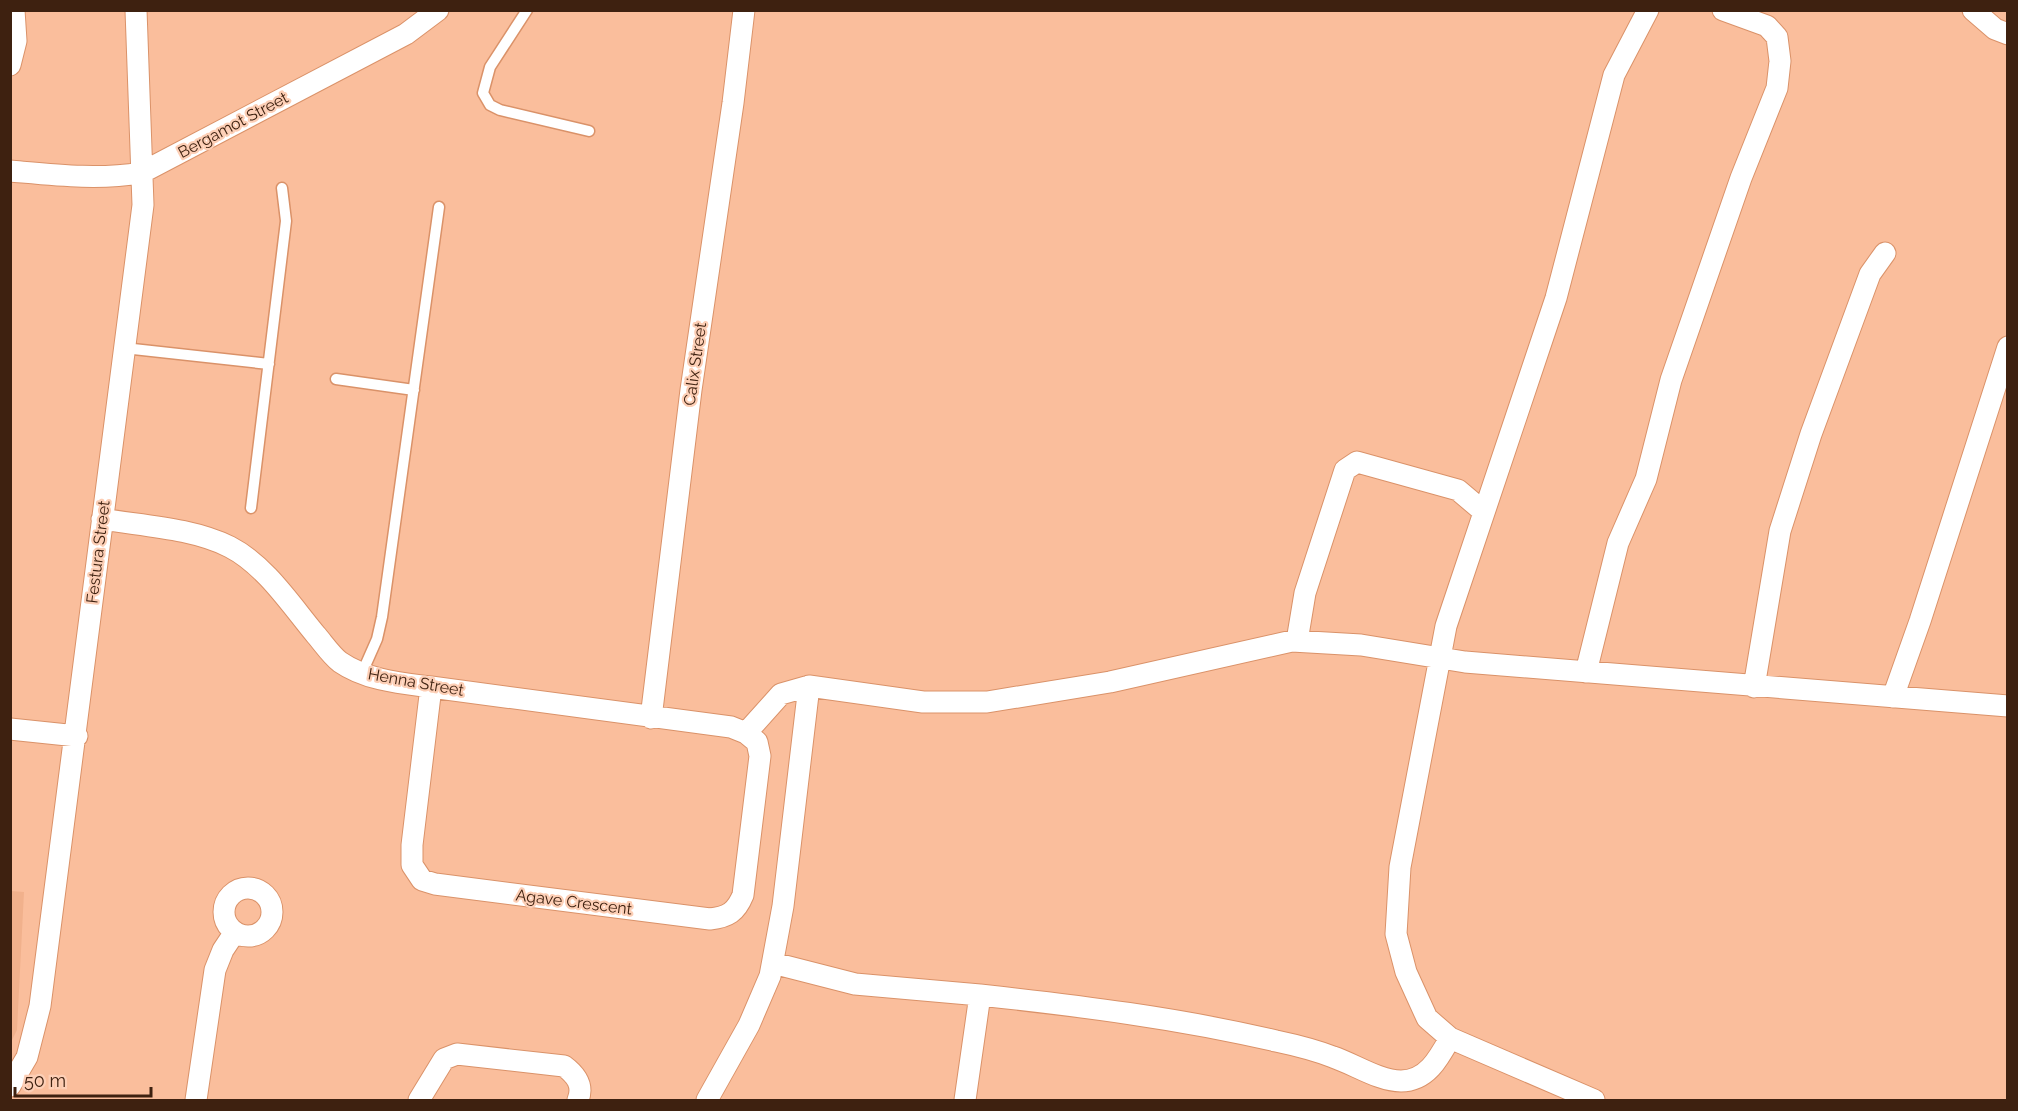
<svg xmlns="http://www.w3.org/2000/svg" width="2018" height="1111" viewBox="0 0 2018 1111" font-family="Raleway,sans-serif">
	<rect width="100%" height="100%" fill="#fabe9c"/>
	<!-- built -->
	<path fill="#f1b18c" d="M11 891 24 892 17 1030 11 1042Z"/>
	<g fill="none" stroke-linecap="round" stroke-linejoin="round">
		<!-- lane casing -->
		<g stroke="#da9269" stroke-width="13">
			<path id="lane" d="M527 10 490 67 483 93 490 105 500 110 589 131
				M124 348 269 364
				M336 379 414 390
				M251 508 286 221 282 188
				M362 673 377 639 382 617 439 207"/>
		</g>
		<!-- street casing -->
		<g stroke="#da9269" stroke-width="23">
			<path id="street" d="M1973 10 1995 29 2008 34
				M10 65 16 41 14 10
				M10 171C55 175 97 180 141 173L406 34 438 10
				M102 519C143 526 192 528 230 547 265 565 291 605 316 635 323 643 331 655 340 662 366 680 400 683 431 687L731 727 746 733 757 742 760 756 743 895C736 912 728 917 710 919L435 884 422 880 412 865V845L431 687
				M1297 641 1305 593 1345 470 1357 462 1458 490 1484 512
				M1586 672 1618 543 1646 479 1671 380 1741 178 1777 88 1780 61 1777 37 1767 26 1723 10
				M1754 687 1780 531 1811 434 1870 274 1885 253
				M1893 697 1920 621 2008 347
				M651 718 691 390 733 103 744 10
				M10 729 77 736
				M746 733 781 694 809 686 923 702H987L1110 682 1292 641 1361 645 1465 662 2008 706
				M224 912a24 24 0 1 1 48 0a24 24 0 1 1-48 0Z
				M773 963 855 984 980 995
				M10 1086 27 1057 40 1006 143 205 136 10
				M196 1100 215 970 223 950 235 932
				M419 1100 444 1059 457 1054 564 1066C576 1075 584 1085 578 1100
				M707 1100 749 1025 770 976 783 906 809 686
				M965 1100 980 995C1080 1006 1178 1018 1276 1041 1295 1045 1315 1050 1333 1057 1354 1064 1379 1081 1401 1081 1427 1081 1439 1058 1450 1038
				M1594 1100 1450 1038 1427 1018 1406 972 1396 934 1400 867 1446 626 1556 298 1614 75 1648 10"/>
		</g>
		<!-- lane -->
		<use href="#lane" stroke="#fff" stroke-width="10"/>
		<!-- street -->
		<use href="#street" stroke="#fff" stroke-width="21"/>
	</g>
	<g text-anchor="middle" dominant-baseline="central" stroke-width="4.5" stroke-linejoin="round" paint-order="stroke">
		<!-- street labels -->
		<g font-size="16" fill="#3e2110" stroke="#fdcfb6">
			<text transform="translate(233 125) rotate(-28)">Bergamot Street</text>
			<text transform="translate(695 364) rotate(-82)">Calix Street</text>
			<text transform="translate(98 552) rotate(-83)">Festura Street</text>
			<text transform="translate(416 682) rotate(10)">Henna Street</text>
			<text transform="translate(574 902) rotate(7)">Agave Crescent</text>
		</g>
	</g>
	<!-- border -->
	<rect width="2018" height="1111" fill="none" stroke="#3e2110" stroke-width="24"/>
	<!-- scale -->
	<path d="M15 1087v9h136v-9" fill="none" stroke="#3e2110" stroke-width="3"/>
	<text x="24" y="1087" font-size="18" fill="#3e2110" stroke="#fdcfb6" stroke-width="4.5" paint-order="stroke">50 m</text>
</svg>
